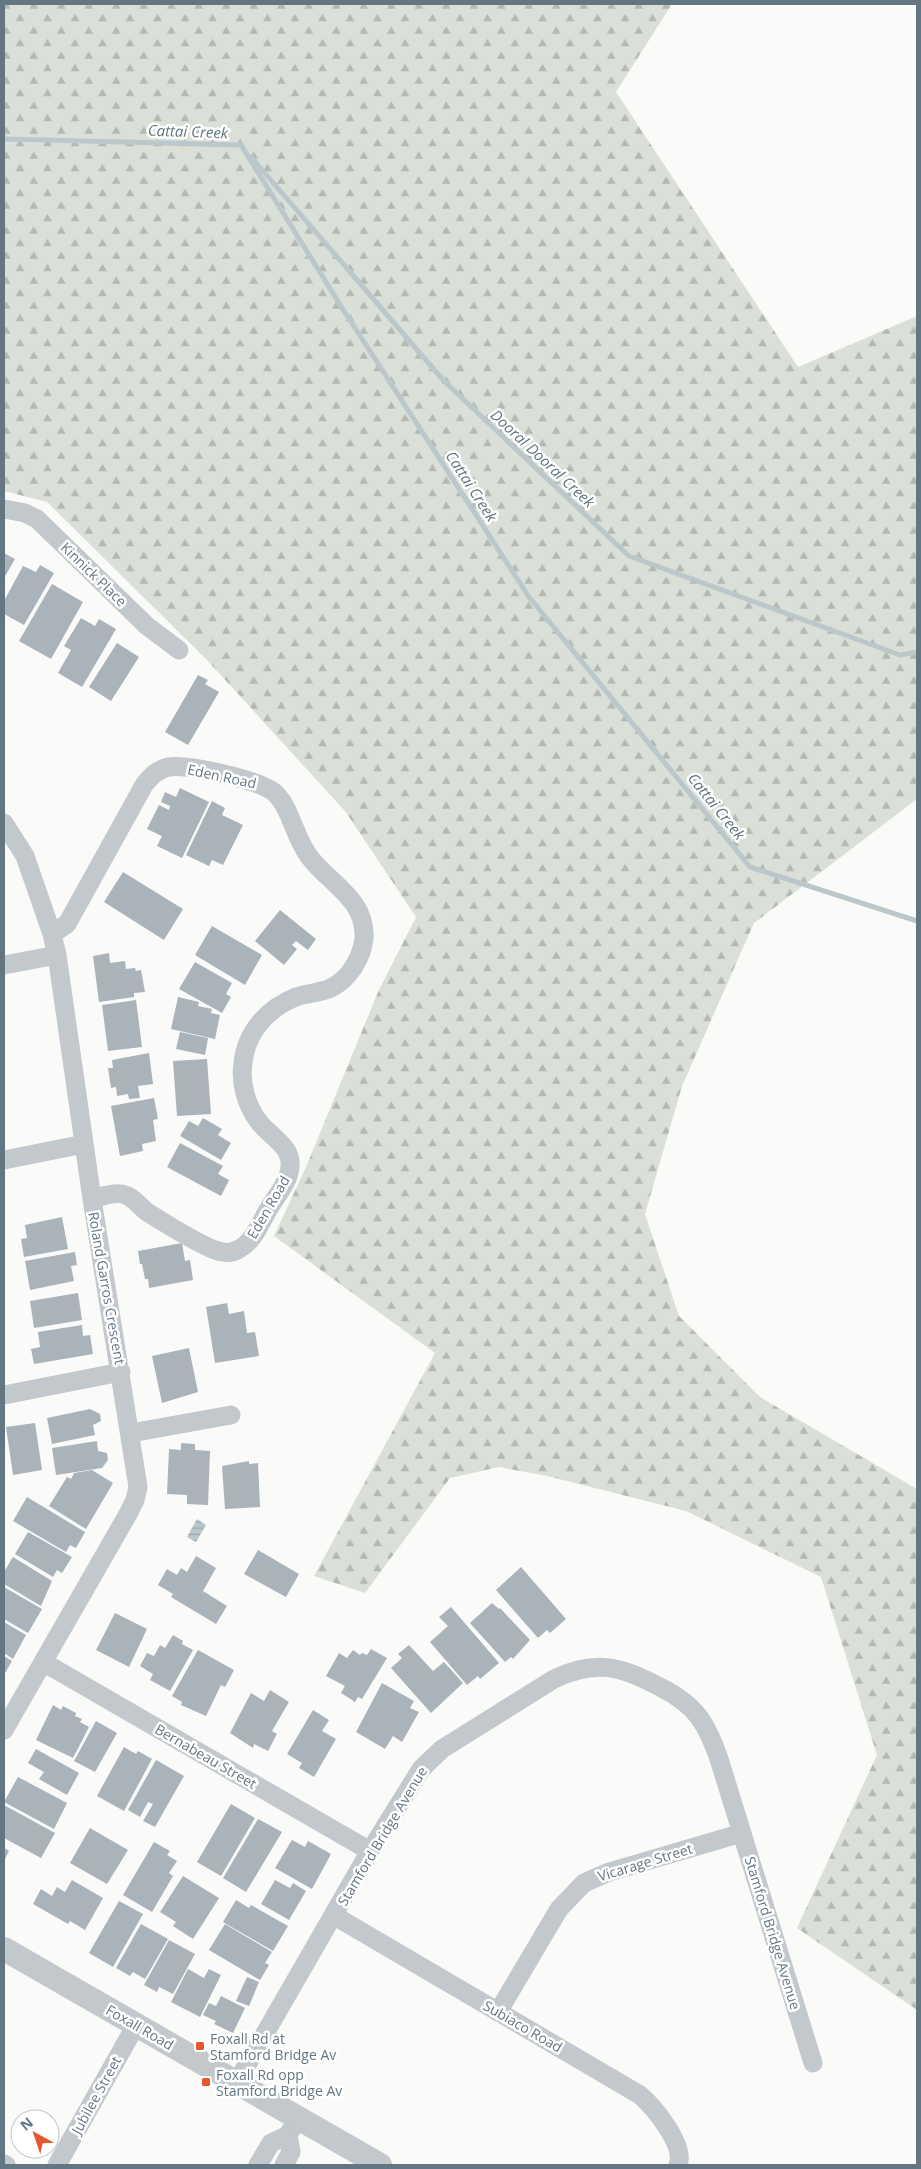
<svg xmlns="http://www.w3.org/2000/svg" width="921" height="2169" viewBox="0 0 921 2169" font-family="'Open Sans',sans-serif">
	<defs>
		<pattern id="forest-firs" width="22" height="20" patternUnits="userSpaceOnUse" patternTransform="scale(1.25)"><rect width="22" height="20" fill="#dadfd7"/><path d="M5 1l3.5 6h-7zM16 11l3.5 6h-7z" fill="#b4b9b4"/></pattern>
		<pattern id="water-rules" width="6" height="5" patternUnits="userSpaceOnUse" patternTransform="scale(1.25)"><rect width="6" height="5" fill="#bbc7cb"/><path d="M0 2.5h6" fill="none" stroke="#9ca6aa"/></pattern>
	</defs>
	<rect width="100%" height="100%" fill="#fafaf8"/>
	<!-- forest -->
	<path fill="url(#forest-firs)" d="M4 4H672L616 92 798 367 917 316V799L754 923 682 1086 645 1214 679 1316 760 1397 917 1489V2010L797 1928 877 1755 821 1577 686 1511 547 1476 499 1467 450 1478 365 1593 314 1576 435 1353 274 1236 306 1167 378 992 416 917 345 811 207 660 47 502 4 491Z"/>
	<!-- water -->
	<path fill="url(#water-rules)" d="M197 1519 206 1525 196 1542 187 1537Z"/>
	<g fill="none" stroke-linecap="round" stroke-linejoin="round">
		<!-- stream -->
		<path stroke="#bbc7cb" stroke-width="5" d="M4 139 241 145
			M241 145 344 311 529 597 750 867 917 921
			M251 157 444 381 629 556 900 655 917 652"/>
	</g>
	<!-- building -->
	<path fill="#aab3b9" d="M4 553 15 559 4 578Z
		M40 565 54 573 24 625 4 614V601L23 566 36 572Z
		M52 584 83 602 51 659 19 641Z
		M81 618 95 626 99 619 116 629 82 687 58 673 71 650 64 646Z
		M117 643 139 657 111 701 89 687Z
		M198 675 208 680 205 684 219 692 188 745 165 732Z
		M180 788 209 802 182 858 157 846 162 836 147 829 159 805 169 810 170 806 161 802 165 792 176 797Z
		M212 801 225 808 222 815 243 825 223 865 212 860 209 866 186 855Z
		M123 872 183 909 164 940 104 902Z
		M280 910 316 939 308 950 296 941 292 945 297 949 284 965 255 941Z
		M212 926 262 955 245 985 195 955Z
		M109 953 110 963 125 961 126 969 135 968 136 971 141 970 145 992 134 993V997L99 1002 93 956Z
		M195 962 232 983 226 994 231 997 222 1013 179 989Z
		M178 997 199 1002 198 1006 212 1009 211 1013 220 1015 215 1039 171 1029Z
		M136 1000 142 1047 108 1051 102 1005Z
		M180 1032 208 1038 205 1055 176 1049Z
		M149 1053 153 1084 138 1086 140 1098 129 1099 128 1094 117 1096 116 1087 111 1088 108 1068H113L112 1060Z
		M207 1059 211 1114 177 1116 173 1061Z
		M154 1098 158 1119 153 1120 156 1141 142 1144 143 1151 120 1156 111 1106Z
		M203 1118 222 1129 218 1135 231 1143 221 1160 180 1136 189 1121 198 1126Z
		M180 1143 223 1166 218 1174 229 1180 221 1196 167 1167Z
		M62 1217 68 1249 24 1257 21 1239 27 1238 25 1225Z
		M182 1243 185 1261 190 1260 193 1280 149 1288 148 1279H145L142 1264H140L138 1251Z
		M75 1252 77 1265 71 1266 74 1281 30 1290 25 1261Z
		M78 1293 82 1320 34 1328 30 1301Z
		M227 1303 229 1314 244 1311 247 1333 255 1332 259 1356 215 1363 206 1307Z
		M82 1325 83 1336 90 1335 93 1354 34 1364 31 1349 40 1347 38 1332Z
		M189 1348 198 1392 162 1403 152 1356Z
		M90 1409 100 1414 101 1421 93 1425 95 1435 52 1444 47 1418Z
		M35 1423 42 1470 13 1475 6 1427Z
		M97 1441 98 1451 107 1453 108 1460 102 1468 56 1475 52 1448Z
		M181 1443 195 1444V1450L210 1451 208 1505 187 1504V1495L167 1494 169 1449 181 1450Z
		M249 1461V1464L258 1463 260 1507 225 1509 222 1466Z
		M92 1470 113 1483 86 1529 49 1506 67 1477 71 1479 74 1473Z
		M27 1497 85 1532 76 1548 70 1545 66 1552 13 1521Z
		M28 1532 72 1557 62 1573 57 1570 53 1577 15 1554Z
		M258 1550 299 1574 286 1597 244 1574Z
		M196 1556 216 1568 203 1591 227 1606 216 1624 171 1597 173 1594 158 1585 167 1569 177 1575 181 1568 187 1572Z
		M13 1557 52 1581 41 1606 4 1584V1569L5 1570Z
		M521 1567 566 1619 550 1633 547 1630 538 1638 496 1590Z
		M4 1587 42 1609 28 1633 4 1619Z
		M492 1603 499 1609 500 1608 530 1640 513 1659 511 1657 505 1662 470 1623Z
		M451 1607 499 1663 480 1679 478 1676 467 1685 430 1642 448 1626 439 1617Z
		M115 1613 147 1629 129 1667 96 1650Z
		M4 1622 26 1635 13 1659 4 1653Z
		M173 1635 183 1641 182 1644 193 1650 170 1691 150 1680 153 1674 140 1666 147 1653 154 1656 160 1645 165 1648Z
		M409 1645 433 1671 444 1662 463 1683 431 1713 391 1668 402 1658 398 1654Z
		M371 1649 387 1658 362 1699 358 1697 355 1702 341 1693 345 1686 326 1676 339 1653 347 1658 353 1650 360 1655 362 1653 367 1655Z
		M198 1650 234 1670 225 1687 221 1685 206 1716 181 1705 182 1702 172 1696Z
		M4 1656 12 1661 4 1675Z
		M382 1683 414 1701 410 1708 419 1712 402 1742 393 1736 385 1749 356 1732Z
		M270 1690 289 1702 272 1731 277 1734 268 1751 254 1744 253 1748 230 1733 251 1693 264 1701Z
		M53 1705 61 1710 63 1706 76 1713 75 1716 82 1719 80 1722 89 1727 73 1758 36 1740Z
		M313 1710 329 1720 322 1731 336 1739 314 1777 299 1768 302 1763 287 1754Z
		M96 1721 117 1733 95 1772 74 1761Z
		M124 1747 136 1754 138 1751 152 1759 124 1811 97 1796Z
		M36 1749 79 1773 67 1795 39 1779 44 1772 28 1763Z
		M156 1760 184 1776 155 1827 143 1821 153 1804 148 1802 140 1817 128 1810Z
		M18 1777 67 1803 54 1829 4 1802Z
		M231 1804 255 1818 221 1876 197 1862Z
		M4 1805 55 1833 41 1858 4 1838Z
		M258 1819 282 1832 246 1892 223 1878Z
		M90 1828 128 1850 107 1884 70 1863Z
		M292 1840 305 1847 308 1841 331 1854 312 1889 275 1868Z
		M154 1842 170 1851 167 1855 177 1861 169 1873 173 1876 152 1912 123 1895Z
		M4 1848 9 1851 4 1861Z
		M183 1876 219 1898 193 1939 173 1926 176 1922 160 1912Z
		M72 1880 103 1898 85 1930 70 1921 68 1924 33 1904 41 1889 52 1896 57 1887 65 1892Z
		M275 1880 290 1888 293 1883 306 1891 289 1920 261 1904Z
		M236 1900 249 1908 251 1905 288 1926 273 1951 223 1922Z
		M119 1901 143 1914 113 1967 89 1953Z
		M141 1924 168 1939 145 1979 133 1972 130 1976 116 1968Z
		M225 1924 272 1952 265 1963 269 1965 260 1980 209 1950Z
		M169 1940 195 1954 173 1994 159 1987 157 1992 144 1985Z
		M188 1969 204 1978 209 1969 221 1975 200 2017 171 2002Z
		M247 1977 259 1982 249 2006 236 2001Z
		M221 1996 245 2008 233 2033 214 2024 216 2021 203 2015 209 2003 216 2006Z"/>
	<g fill="none" stroke-linecap="round" stroke-linejoin="round">
		<!-- minor -->
		<path stroke="#c3c8cc" stroke-width="19" d="M4 509 25 513 37 519 147 626 179 650
			M4 823 25 856 52 934 57 955 92 1199 138 1487 135 1500 128 1514 4 1730
			M52 934 67 924 144 785C151 776 157 770 168 767 188 764 261 780 275 793 291 808 295 840 311 859 331 884 366 900 364 938 362 958 349 979 331 988 320 993 307 993 296 997 268 1008 246 1032 243 1063 240 1083 246 1105 259 1122 272 1139 298 1148 288 1176 284 1188 274 1199 268 1210 260 1224 253 1242 239 1249 233 1253 225 1253 218 1251 201 1246 163 1222 147 1212 139 1206 133 1196 122 1194 112 1192 101 1197 92 1199
			M4 965 57 955
			M4 1160 84 1144
			M4 1395 121 1372
			M131 1433 231 1415
			M43 1662 370 1851
			M333 1915 640 2095C654 2107 686 2146 678 2165
			M498 2012 559 1909 584 1883 609 1872 742 1833
			M237 2082 370 1851 421 1769 442 1749 554 1679C595 1659 621 1666 660 1687 674 1694 689 1704 699 1717 708 1730 714 1744 719 1759L813 2063
			M4 2164 6 2165
			M57 2165 136 2025
			M258 2165 271 2143 288 2135 298 2118
			M284 2165 291 2152 288 2135"/>
		<!-- tertiary -->
		<path stroke="#c3c8cc" stroke-width="24" d="M4 1949 380 2165"/>
	</g>
	<!-- markers -->
	<g fill="#e4572e" stroke="#fff" stroke-width="2">
		<rect x="195" y="2041" width="10" height="10" rx="2.5"/>
		<rect x="201" y="2077" width="10" height="10" rx="2.5"/>
	</g>
	<g text-anchor="middle" dominant-baseline="central" stroke-width="5" stroke-linejoin="round" paint-order="stroke">
		<!-- street labels -->
		<g font-size="14" fill="#657683" stroke="#fff">
			<text transform="translate(94 574) rotate(44)">Kinnick Place</text>
			<text transform="translate(222 776) rotate(12)">Eden Road</text>
			<text transform="translate(268 1207) rotate(-60)">Eden Road</text>
			<text transform="translate(107 1288) rotate(80)">Roland Garros Crescent</text>
			<text transform="translate(206 1756) rotate(30)">Bernabeau Street</text>
			<text transform="translate(382 1836) rotate(-59)">Stamford Bridge Avenue</text>
			<text transform="translate(645 1862) rotate(-17)">Vicarage Street</text>
			<text transform="translate(773 1933) rotate(73)">Stamford Bridge Avenue</text>
			<text transform="translate(523 2026) rotate(30)">Subiaco Road</text>
			<text transform="translate(140 2027) rotate(30)">Foxall Road</text>
			<text transform="translate(96 2095) rotate(-61)">Jubilee Street</text>
		</g>
		<!-- poi labels -->
		<g font-size="14" fill="#657683" stroke="#fff" text-anchor="start">
			<text x="210" y="2038">Foxall Rd at<tspan x="210" dy="16">Stamford Bridge Av</tspan></text>
			<text x="216" y="2074">Foxall Rd opp<tspan x="216" dy="16">Stamford Bridge Av</tspan></text>
		</g>
		<!-- water labels -->
		<g font-size="15" font-style="italic" fill="#60757c" stroke="#fff">
			<text transform="translate(188 131) rotate(2)">Cattai Creek</text>
			<text transform="translate(543 458) rotate(43)">Dooral Dooral Creek</text>
			<text transform="translate(472 486) rotate(57)">Cattai Creek</text>
			<text transform="translate(717 806) rotate(51)">Cattai Creek</text>
		</g>
	</g>
	<!-- border -->
	<rect width="921" height="2169" fill="none" stroke="#657683" stroke-width="10"/>
	<!-- north arrow -->
	<g transform="translate(35 2134) rotate(320)"><circle r="24" fill="#ffffff" stroke="#c1c8cd"/>
	<path d="M0-4L9 19L0 12L-9 19Z" fill="#e4572e"/>
	<text y="-8" font-size="14" font-weight="bold" text-anchor="middle" fill="#657683">N</text>
	</g>
</svg>
